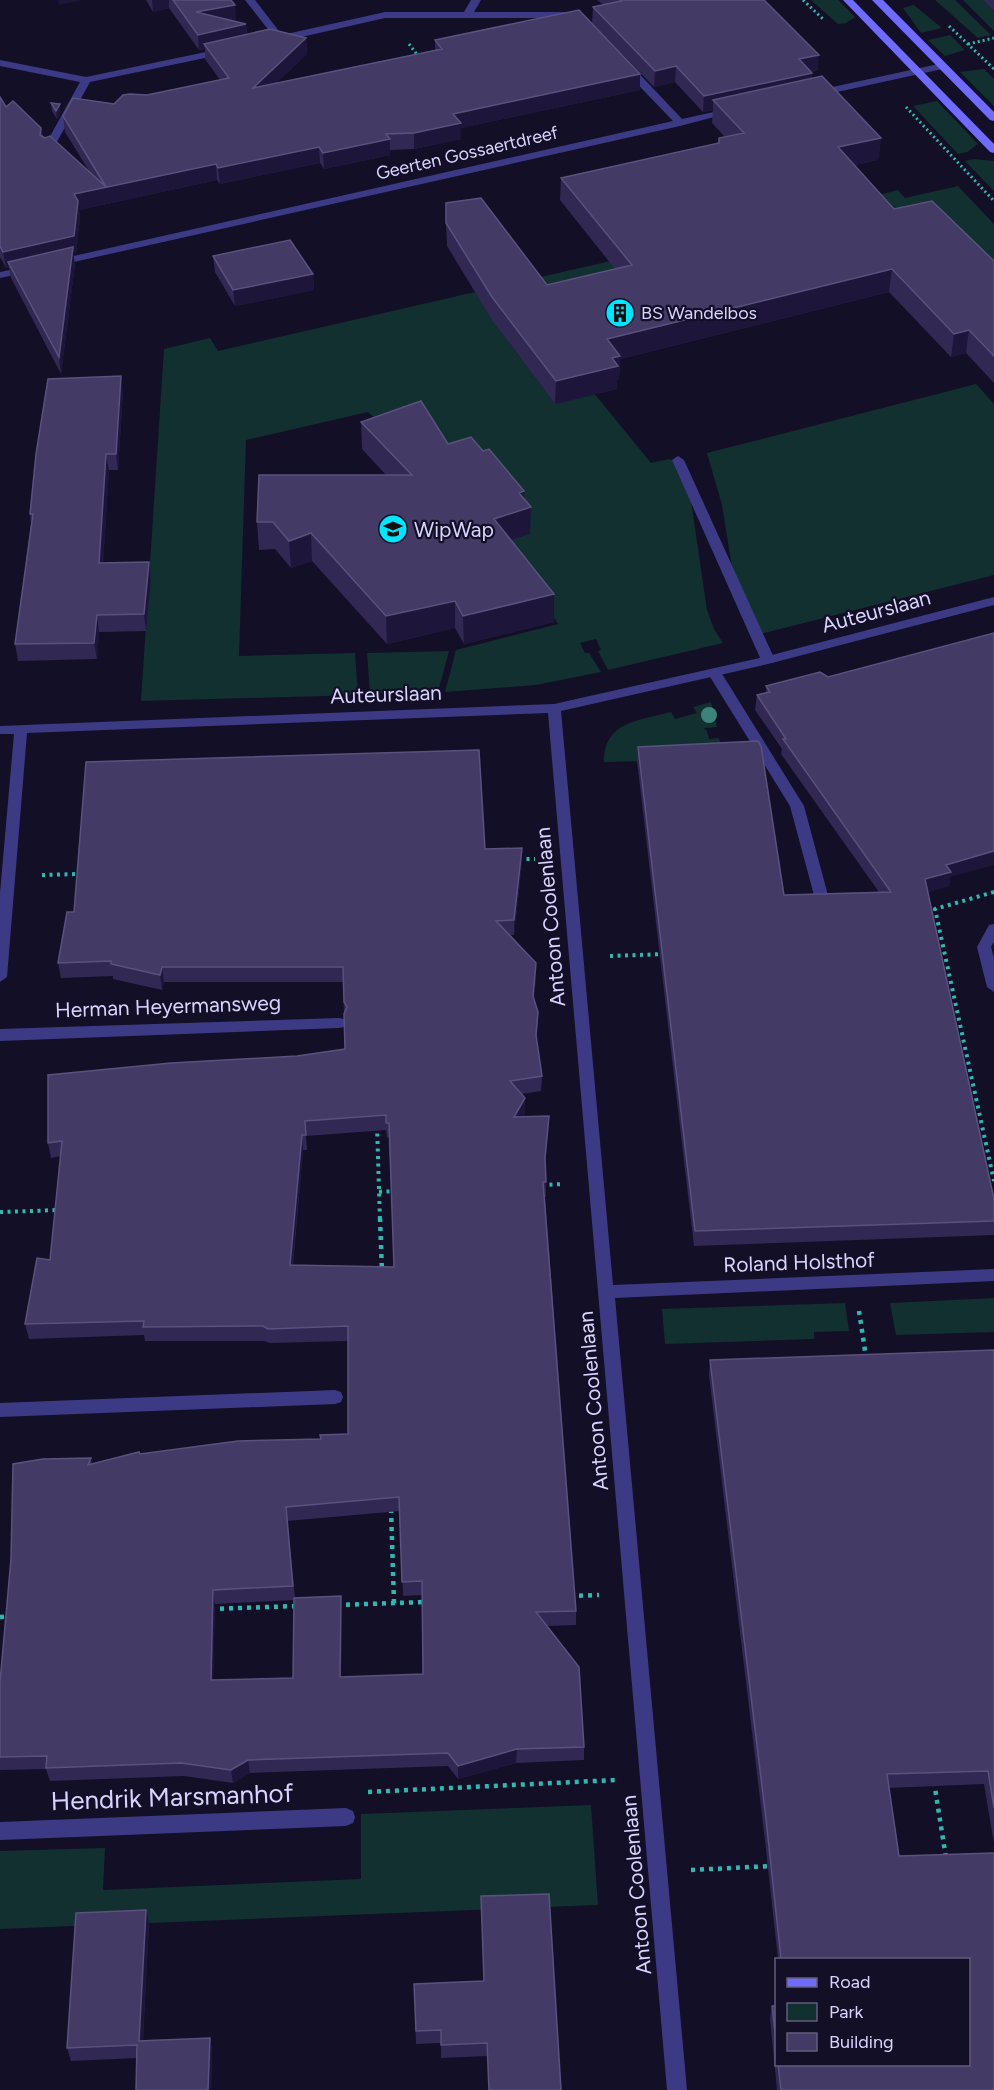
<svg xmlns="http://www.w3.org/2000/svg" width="994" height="2090" viewBox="0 0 994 2090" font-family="Figtree,sans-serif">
	<rect width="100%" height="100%" fill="#130f26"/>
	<!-- green -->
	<path fill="#12302f" d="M811 0H838L855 17 846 23 838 24Z
		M935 0H955L991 35 978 38Z
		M963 0H983L994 11V31Z
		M914 5 915 6 942 28 921 33 903 8Z
		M950 35 965 50 945 56 928 40Z
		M984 69 994 79V106L960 72Z
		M937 101 978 144 967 152 958 154 913 106Z
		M974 159 994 161V191L965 161Z
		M958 186 994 224V287L957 249 501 332 555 404 593 395 589 387 651 463 669 459 674 461 691 501 707 610 714 629 723 643 608 670 598 651 601 650 596 639 580 643 585 653H589L601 672 536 685 445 692 456 650 558 624 506 542 368 412 246 440 239 656 355 653 358 695 141 701 164 349 210 338 218 351 702 240 898 190 905 198Z
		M976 384 994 404V575L752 636 739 610 722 505 707 453Z
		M449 651 438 692 370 694 367 653Z
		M711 702 717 727 704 728 707 731 709 739 719 738 724 759 604 762C604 721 639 721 671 712L675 719 697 713 693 707Z
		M994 1298V1332L896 1335 890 1303Z
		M845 1303 849 1331 814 1332V1339L665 1344 662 1309Z
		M591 1805 598 1905 0 1929V1851L105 1848 103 1890 361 1879V1814Z"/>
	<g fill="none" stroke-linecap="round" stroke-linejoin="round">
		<!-- path-far2 -->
		<path stroke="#2fb8b0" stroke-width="3" stroke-dasharray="2 3" stroke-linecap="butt" d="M803 0 823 19
			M949 26 994 69
			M409 44 419 57
			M968 44 994 38
			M906 107 994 201"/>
		<!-- path-far1 -->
		<path stroke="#2fb8b0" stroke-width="4" stroke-dasharray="3 4.5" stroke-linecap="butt" d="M519 859H535
			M42 875 79 874
			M994 892 935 909 994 1181
			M610 956 665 954
			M377 1126 380 1220
			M542 1185 564 1184
			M379 1192 397 1191
			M0 1212 59 1210"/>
		<!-- path -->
		<path stroke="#2fb8b0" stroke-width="4.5" stroke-dasharray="4 5" stroke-linecap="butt" d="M380 1218 382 1272
			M859 1311 866 1357
			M391 1509 394 1603
			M570 1596 599 1595
			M337 1605 425 1602
			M211 1609 296 1606
			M0 1617 11 1616
			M934 1782 946 1858
			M368 1792 615 1780
			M691 1870 771 1866"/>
		<!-- lane -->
		<path fill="#3d3a85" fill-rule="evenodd" d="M678 456 684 460 775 660 773 663H763L761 660 672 460Z
			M714 668 719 669 804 806 829 899 827 903 822 904 815 899 790 806 707 672Z"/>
		<!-- street -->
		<path fill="#3d3a85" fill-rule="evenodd" d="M245 0H255L282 35 385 12H464L471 0H481L474 12H572L577 15 572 18H385L275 43 271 42 270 40 274 37Z
			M225 48 229 49V53L90 82 53 149 48 152 43 149 80 82 0 66V60L86 77Z
			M626 63 630 64 682 119 732 108 737 111 680 126 56 266 50 263 56 260 673 121 622 68 621 66Z
			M943 63 948 66 947 68 814 97 809 94 814 91Z
			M29 266 35 269 33 271 0 278V272Z
			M994 597V605L768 664 561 711 613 1285 994 1269V1281L615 1298 687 2090H667L548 713 27 733 7 977 0 982V893L14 734H0V726L554 704 768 656Z
			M994 924V942L991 947 994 958V992L987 987 977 947 989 925Z
			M339 1018 344 1019 346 1023 344 1027 339 1028 0 1041V1029Z
			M335 1390 341 1392 343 1397 341 1402 335 1404 0 1417V1403Z
			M346 1808 353 1811 355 1817 353 1823 346 1826 0 1840V1822Z"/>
		<!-- secondary -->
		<path fill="#6f6bff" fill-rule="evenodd" d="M843 0H853L994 144V153L990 152Z
			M872 0H883L994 112V121L990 120Z"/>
	</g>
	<!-- trees -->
	<circle fill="#3d827b" cx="709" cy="715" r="8"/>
	<!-- wall -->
	<path fill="#312854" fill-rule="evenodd" d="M146 0H231L236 20 231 21 246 24 247 34 306 38 307 54 276 83 435 50V40L640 90 461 128V139L414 149 390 150V155L324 169 320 163 220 184 217 180 79 210 80 218 76 253H73L75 264 61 374 11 278 9 268H6L0 257V97L6 107 41 128 43 137 89 171 65 132 63 116 114 104 147 95 220 80 205 59V49L199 50 169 8 153 12Z
		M597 0H764L818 70 811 72 812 73V79L881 138 878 160 855 165 894 209 994 261V383L966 353 951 357 889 292 620 359 619 379 617 380V389L555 404 492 320 447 246 446 223 547 285 615 269 560 200 561 178 719 143V138L725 137 712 123 713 110 703 112 675 82 654 87 592 23 593 7 604 5Z
		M983 0H994V11Z
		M51 103 61 112 57 119 52 111Z
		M213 256 313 274 314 290 235 306 215 272Z
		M123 392 118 470H109L103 563 149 562 151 579 146 631 99 632 97 659 18 661 15 644 31 523 30 514Z
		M361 422 448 444 524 499 530 534 511 541 554 622 464 644 455 628 387 644 312 561 291 568 275 549 259 550 257 522 386 475 362 449Z
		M766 686 950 877 949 886 928 892 994 1199V1235L694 1246 637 761 638 747 784 895 879 892 781 754 782 749 755 710 757 695 766 693Z
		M485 849 522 863 514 935H510L536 978 534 999 538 1012 536 1040 542 1076 541 1091 522 1094 525 1098V1113L523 1117 549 1116 545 1165 546 1197H545L576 1611V1625L547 1626 584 1747V1760L516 1763 458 1779 448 1766 250 1773 233 1783 184 1776 50 1781 46 1769 0 1770V1682L91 1458 92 1464 140 1454 320 1439 348 1434V1341L270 1343 264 1341H145L144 1335 29 1339 25 1324 50 1260 61 1156 51 1158 48 1143 297 1056 345 1049 343 982H164L162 990 113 979V976L61 978 58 963 74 912ZM386 1130 387 1138 389 1137 394 1267 293 1265 303 1150H307L306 1136ZM400 1511 403 1596 422 1595 423 1674 341 1677 342 1610 295 1598 287 1521ZM294 1600 293 1678 213 1680 215 1604Z
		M994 1350V1844L984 1784 889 1788 899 1856 994 1853V2090H777L770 2018 772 2006H777V2064H969V1959H778L764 1832 709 1375 710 1360Z
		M481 1896 487 2056 441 2058V2043L416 2044 414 1984 484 1981Z
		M146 1910 149 1923 143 2040 210 2038 212 2051 211 2090H136L137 2058 71 2061 67 2048Z"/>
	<!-- shaded-wall -->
	<path fill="#1d163a" d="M58 0H83L59 5Z
		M152 0H169V8L153 12Z
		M235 5 236 20 198 27 196 12Z
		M246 24 247 39 204 44 205 49 199 50 198 35Z
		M306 38 307 54 254 104 253 88Z
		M819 55 818 70 797 75 799 59Z
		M676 66 675 82 654 87 655 71Z
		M812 73 811 89 713 100V110L703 112 704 96Z
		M640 74V90L461 128V139L414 149V133L453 114Z
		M60 104 61 112 57 119 56 111Z
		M881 138 878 160 836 169 838 147Z
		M390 139V155L324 169 323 153Z
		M319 147 320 163 220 184 218 168Z
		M216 164 217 180 79 210 80 218 76 253H73L75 264 61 374 59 357 8 262 9 268H6L3 252 74 194Z
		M892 269 889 292 620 359 619 379 617 380V389L555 404 556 381 607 339Z
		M313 274 314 290 235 306 233 290Z
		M969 330 966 353 951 357 954 334Z
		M121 376 123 392 118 470 116 454Z
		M106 454 109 470 102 580 99 563Z
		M524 491V509L531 507 530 534 494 546V519L519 493Z
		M311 533 312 561 291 568 289 541Z
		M149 562 151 579 146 631 144 614Z
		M554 594V622L464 644 463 616Z
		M455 601V628L387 644 386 616Z
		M97 615 99 632 97 659 94 643Z
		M522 848V863L514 935V920Z
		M994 851V865L950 877 949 886 923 894 925 879 946 865Z
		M536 963V978L533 1011V996Z
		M162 967 164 982 162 990 160 975Z
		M538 1012V1027L535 1050 536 1035Z
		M525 1098V1113L514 1132V1117Z
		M549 1116 548 1131 545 1173V1158Z
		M302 1135 303 1150 291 1280 290 1265Z
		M213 1590 215 1604 213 1694 211 1680Z
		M341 1596 342 1610 341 1690 340 1677Z
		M517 1749 516 1763 458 1779V1766Z
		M248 1760 250 1773 233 1783 231 1770Z
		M146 1910 149 1923 142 2054 139 2041Z
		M210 2038 212 2051 211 2090H208Z"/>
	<!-- building -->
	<path fill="#433a66" stroke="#5a527e" stroke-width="1.5" fill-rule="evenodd" d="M173 0H231L235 5 196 12 246 24 198 35Z
		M620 0H764L819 55 799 59 812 73 704 96 676 66 655 71 593 7 621 1Z
		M579 10 640 74 453 114 461 123 414 133 386 134 390 139 323 153 319 147 218 168 216 164 74 194 78 201 74 236 3 252 0 246V97L6 107 13 101 41 128 40 135 45 138 50 136 106 187 63 116 73 98 114 104 123 95 130 94 147 95 229 78 204 44 270 29 306 38 253 88 442 49 435 40Z
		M822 76 881 138 838 147 894 209 932 201 994 261V356L969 330 954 334 892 269 607 339 620 356 612 358 618 366 556 381 492 297 446 223V203L481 198 547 285 632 265 561 178 719 143V138L744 133 713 100Z
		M51 103 60 104 56 111Z
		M290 240 313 274 233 290 213 256Z
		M73 247 59 357 8 262Z
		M121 376 116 454H106L99 563 149 562 144 614 97 615 94 643 15 644 33 514H30L36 454 48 379Z
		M421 401 448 444 471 437 483 451 489 449 524 491 519 493 531 507 494 519 554 594 463 616 455 601 386 616 311 533 289 541 273 522H257L259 475H412L361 422Z
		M994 633V851L946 865 951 872 925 879 994 1199V1221L695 1231 638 747 758 741 761 746 784 895 891 892 783 739H786L757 695 770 692 766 686 820 672 828 677Z
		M479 750 485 849 522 848 514 920 496 921 536 963 533 996 538 1012 536 1035 542 1076 510 1081 525 1098 514 1117 549 1116 545 1158 546 1182H543L576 1611 536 1612 579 1667 584 1747 517 1749 458 1766 448 1753 248 1760 231 1770 181 1763 46 1768 47 1756 0 1757V1682L11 1559 13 1464 43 1459 91 1458 88 1465 139 1452 140 1454 238 1441 321 1439 320 1435 348 1434V1326L268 1329 263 1326 143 1327 144 1321 25 1324 37 1258 50 1260 62 1141 48 1143V1075L171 1063 297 1056 345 1049 344 1014 347 1007 344 1002 343 967H162L160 975 111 964V961L58 963 67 912H74L86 762ZM386 1115V1123H389L394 1267 290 1265 302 1135H306L305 1121ZM399 1497 402 1582 422 1581 423 1674 340 1677 341 1596 294 1598 293 1678 211 1680 213 1590 293 1586 286 1507Z
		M994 1350V1808L988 1771 887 1774 899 1856 994 1853V2090H781L778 2064H969V1959H781L766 1819 710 1360Z
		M549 1894 561 2090H489L487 2043 441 2045V2030L416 2031 414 1984 484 1981 481 1896Z
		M146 1910 139 2041 210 2038 208 2090H136L137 2045 67 2048 76 1913Z
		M772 2006H777V2048Z"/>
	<!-- icons -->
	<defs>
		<g id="building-disc" transform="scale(1.5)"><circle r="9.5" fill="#00e5ff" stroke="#130f26"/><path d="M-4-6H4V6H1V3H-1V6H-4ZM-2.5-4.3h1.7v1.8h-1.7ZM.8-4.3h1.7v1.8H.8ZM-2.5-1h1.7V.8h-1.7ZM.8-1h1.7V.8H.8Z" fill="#111"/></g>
		<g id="school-disc" transform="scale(1.5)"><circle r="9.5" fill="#00e5ff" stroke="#130f26"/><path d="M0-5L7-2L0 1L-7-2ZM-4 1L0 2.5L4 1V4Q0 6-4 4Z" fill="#111"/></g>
	</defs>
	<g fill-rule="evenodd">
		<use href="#building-disc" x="620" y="313"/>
		<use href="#school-disc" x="393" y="529"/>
	</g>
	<g text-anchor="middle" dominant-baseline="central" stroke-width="4.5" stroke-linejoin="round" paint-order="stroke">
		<!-- far-street labels -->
		<g font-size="18" fill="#d9d4ff" stroke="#130f26">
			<text transform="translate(467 153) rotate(-13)">Geerten Gossaertdreef</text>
		</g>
		<!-- far-poi labels -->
		<g font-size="18" fill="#d9d4ff" stroke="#130f26" text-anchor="start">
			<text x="641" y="313">BS Wandelbos</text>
		</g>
		<!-- poi labels -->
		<g font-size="21" fill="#d9d4ff" stroke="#130f26" text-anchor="start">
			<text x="414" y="529">WipWap</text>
		</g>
		<!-- street labels -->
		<g font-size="21" fill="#d9d4ff" stroke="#130f26">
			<text transform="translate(876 611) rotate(-15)">Auteurslaan</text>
			<text transform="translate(386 694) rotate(-2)">Auteurslaan</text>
			<text transform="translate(550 917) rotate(-95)">Antoon Coolenlaan</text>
			<text transform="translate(168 1006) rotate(-2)">Herman Heyermansweg</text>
			<text transform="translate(799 1262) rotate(-2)">Roland Holsthof</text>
			<text transform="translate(593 1401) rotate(-95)">Antoon Coolenlaan</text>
			<text transform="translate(636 1885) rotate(-95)">Antoon Coolenlaan</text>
		</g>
		<!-- near-street labels -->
		<g font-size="26" fill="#d9d4ff" stroke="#130f26">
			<text transform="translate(172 1797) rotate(-2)">Hendrik Marsmanhof</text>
		</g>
	</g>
	<!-- legend -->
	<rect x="775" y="1958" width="195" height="108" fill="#130f26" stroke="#625e7d" stroke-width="1.5"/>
	<rect x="787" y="1978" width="30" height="9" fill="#6f6bff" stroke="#625e7d" stroke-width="1.5"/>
	<text x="829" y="1988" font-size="18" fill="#d9d4ff">Road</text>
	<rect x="787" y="2003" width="30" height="18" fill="#12302f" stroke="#625e7d" stroke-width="1.5"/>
	<text x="829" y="2018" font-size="18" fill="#d9d4ff">Park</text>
	<rect x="787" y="2033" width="30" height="18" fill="#433a66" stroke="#625e7d" stroke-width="1.5"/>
	<text x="829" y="2048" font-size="18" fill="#d9d4ff">Building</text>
</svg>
